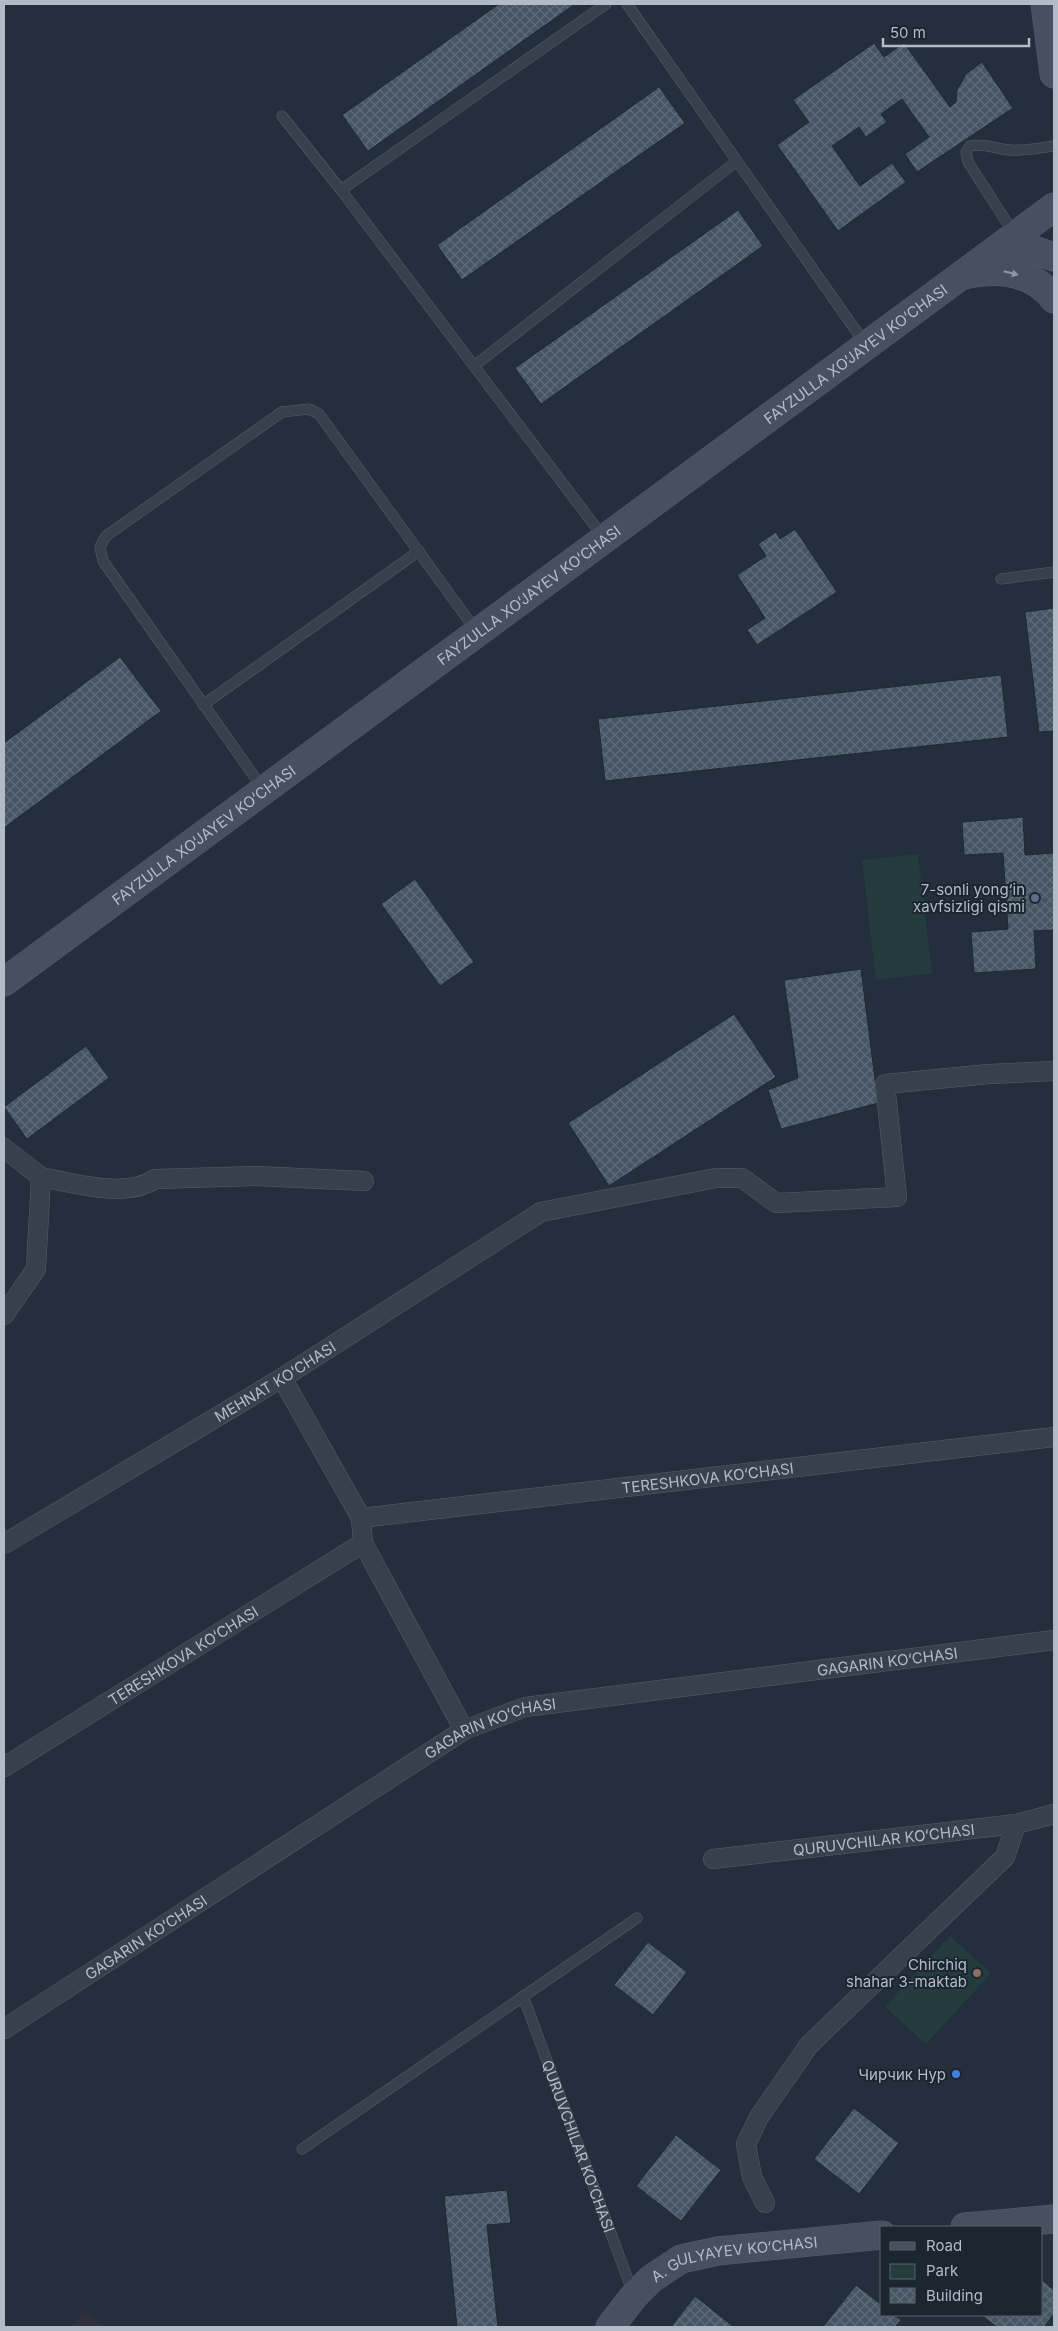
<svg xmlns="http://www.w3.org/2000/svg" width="1058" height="2331" viewBox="0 0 1058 2331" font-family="Inter,sans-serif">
	<defs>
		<pattern id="building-cross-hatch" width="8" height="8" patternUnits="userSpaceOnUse" patternTransform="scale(1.25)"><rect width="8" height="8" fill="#465563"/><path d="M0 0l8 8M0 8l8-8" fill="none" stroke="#5e6c78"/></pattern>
	</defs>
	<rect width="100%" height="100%" fill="#232f3d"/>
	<!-- medical -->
	<path fill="#302f3e" d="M84 2311 105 2327H71Z"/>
	<!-- green -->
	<path fill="#253c3e" d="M918 854 932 973 876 980 862 860Z
		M950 1936 991 1973 926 2044 885 2007Z"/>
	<!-- building -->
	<path fill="url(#building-cross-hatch)" stroke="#1e2834" d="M499 4H575L368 151 342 115Z
		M874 43 884 57 904 43 950 107 956 102 957 90 966 74 982 62 1013 108 917 172 905 154 929 137 902 99 881 114 887 122 866 137 859 127 832 146 860 186 892 163 906 182 838 231 777 145 809 122 793 100Z
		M659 87 685 123 462 280 437 245Z
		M738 210 763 246 541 404 515 368Z
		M795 529 837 592 757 645 747 630 765 618 737 575 766 556 758 544 776 532 780 539Z
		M1054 608V731L1039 732 1025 612Z
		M120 657 161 711 4 828V743Z
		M1001 675 1008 737 605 781 598 719Z
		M1023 817 1025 855 1054 853V930L1034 931 1036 969 974 973 971 932 1008 929 1003 853 964 855 962 822Z
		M415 879 474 962 440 986 381 904Z
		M861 969 878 1103 781 1129 768 1090 798 1078 784 980Z
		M734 1014 776 1077 609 1186 568 1123Z
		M86 1046 109 1078 27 1139 4 1107Z
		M648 1942 687 1972 653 2015 614 1985Z
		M854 2108 899 2143 859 2194 814 2159Z
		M676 2135 721 2170 681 2221 636 2186Z
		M507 2190 511 2223 487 2225 498 2327H457L444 2196Z
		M1042 2280 1054 2290V2314L1044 2327H997L981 2315H1042Z
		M856 2285 882 2305V2315H894L901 2320 895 2327H823Z
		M695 2296 734 2327H671Z"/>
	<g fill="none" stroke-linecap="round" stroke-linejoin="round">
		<!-- lane casing -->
		<g stroke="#555f6b" stroke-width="11">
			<g id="lane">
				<path d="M627 4 866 345"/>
				<path d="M282 116 341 190 604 538"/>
				<path d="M341 190 606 4"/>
				<path d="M1015 235 968 162 966 152 970 146C985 143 996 149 1010 150 1025 151 1039 148 1054 146"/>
				<path d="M474 366 737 161"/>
				<path d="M1001 579 1054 572"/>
				<path d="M203 705 419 551"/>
				<path d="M263 789 103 561 100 547 106 536 282 412 309 409 319 414 477 632"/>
				<path id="s1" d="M523 1996 633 2293"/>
				<path d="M302 2149 637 1918"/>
			</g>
		</g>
		<!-- street casing -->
		<g stroke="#555f6b" stroke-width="20">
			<g id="street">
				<path d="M4 1148 41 1177 36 1269 4 1315"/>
				<path d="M41 1177C74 1183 126 1199 155 1179L256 1176 364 1181"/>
				<path d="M282 1378 361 1518 363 1543 464 1730"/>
				<path id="s2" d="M361 1518 1054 1437"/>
				<path id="s3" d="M4 1544 282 1378 541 1212 716 1178H742L776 1203 897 1197 885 1084 989 1074 1054 1071"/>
				<path id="s4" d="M4 1767 363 1543"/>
				<path id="s5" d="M713 1859 1016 1824 1054 1814"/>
				<path id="s6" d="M4 2029 464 1730 525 1707 1054 1640"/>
				<path d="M765 2203 752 2177 746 2144 759 2117 809 2045 1005 1857 1016 1824"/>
			</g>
		</g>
		<!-- secondary casing -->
		<g stroke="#555f6b" stroke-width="29">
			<g id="secondary">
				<path d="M1045 4 1054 74"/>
				<path d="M1005 244 1028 248 1054 257"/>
				<path d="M964 275C997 268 1032 270 1054 299"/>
				<path id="s7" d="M4 982 1054 207"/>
				<path d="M965 2227 1054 2219"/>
				<path id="s8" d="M610 2327 634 2296 651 2279 681 2259 718 2251 882 2235"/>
			</g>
		</g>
		<!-- lane -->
		<use href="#lane" stroke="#37414d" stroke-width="10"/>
		<!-- street -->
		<use href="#street" stroke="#37414d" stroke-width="19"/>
		<!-- secondary -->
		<use href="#secondary" stroke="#455160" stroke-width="28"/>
	</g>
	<!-- one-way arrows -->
	<defs><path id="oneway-solid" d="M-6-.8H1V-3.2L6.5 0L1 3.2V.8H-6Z" transform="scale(1.25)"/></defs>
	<use fill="#8c97a4" href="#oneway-solid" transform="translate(1011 273) rotate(14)"/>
	<!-- markers -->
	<circle fill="#5c6f8a" stroke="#1c2631" stroke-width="2" cx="1035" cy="898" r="5"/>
	<circle fill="#8d6e63" stroke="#1c2631" stroke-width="2" cx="977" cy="1973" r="5"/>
	<circle fill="#3f7fe0" stroke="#1c2631" stroke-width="2" cx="956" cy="2074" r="5"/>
	<g text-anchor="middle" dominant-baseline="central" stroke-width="4" stroke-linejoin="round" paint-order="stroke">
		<!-- street labels -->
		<g font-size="15" fill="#b2bcc8" stroke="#1c2631">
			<text stroke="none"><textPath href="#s7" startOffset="1058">FAYZULLA XO‘JAYEV KO‘CHASI</textPath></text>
			<text stroke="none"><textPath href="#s7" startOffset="652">FAYZULLA XO‘JAYEV KO‘CHASI</textPath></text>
			<text stroke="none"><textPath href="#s7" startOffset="248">FAYZULLA XO‘JAYEV KO‘CHASI</textPath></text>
			<text stroke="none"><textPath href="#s3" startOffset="316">MEHNAT KO‘CHASI</textPath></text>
			<text stroke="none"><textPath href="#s2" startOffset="349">TERESHKOVA KO‘CHASI</textPath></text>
			<text stroke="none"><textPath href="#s4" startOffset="211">TERESHKOVA KO‘CHASI</textPath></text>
			<text stroke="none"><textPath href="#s6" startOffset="979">GAGARIN KO‘CHASI</textPath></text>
			<text stroke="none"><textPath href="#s6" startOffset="574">GAGARIN KO‘CHASI</textPath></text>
			<text stroke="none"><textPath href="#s5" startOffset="172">QURUVCHILAR KO‘CHASI</textPath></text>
			<text stroke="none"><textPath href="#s6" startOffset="169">GAGARIN KO‘CHASI</textPath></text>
			<text stroke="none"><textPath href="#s1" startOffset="160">QURUVCHILAR KO‘CHASI</textPath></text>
			<text stroke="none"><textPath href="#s8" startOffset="151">A. GULYAYEV KO‘CHASI</textPath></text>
		</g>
		<!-- poi labels -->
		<g font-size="15" fill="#b2bcc8" stroke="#1c2631" text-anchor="end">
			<text x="1025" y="889">7-sonli yong‘in<tspan x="1025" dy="17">xavfsizligi qismi</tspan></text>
			<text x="967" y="1964">Chirchiq<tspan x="967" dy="17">shahar 3-maktab</tspan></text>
			<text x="946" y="2074">Чирчик Нур</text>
		</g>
	</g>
	<!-- border -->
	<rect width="1058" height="2331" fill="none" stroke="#b2bcc8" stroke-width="10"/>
	<!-- legend -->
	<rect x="880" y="2226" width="162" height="90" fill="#1c2631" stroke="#58626d"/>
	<rect x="890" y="2242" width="25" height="8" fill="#455160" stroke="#58626d"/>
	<text x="926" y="2251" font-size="15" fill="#b2bcc8">Road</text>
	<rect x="890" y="2264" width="25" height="15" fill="#253c3e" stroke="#58626d"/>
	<text x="926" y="2276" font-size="15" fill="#b2bcc8">Park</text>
	<rect x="890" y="2288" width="25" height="15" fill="url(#building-cross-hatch)" stroke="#58626d"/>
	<text x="926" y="2301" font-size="15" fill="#b2bcc8">Building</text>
	<!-- scale -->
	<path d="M883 38v8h146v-8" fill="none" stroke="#b2bcc8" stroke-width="2.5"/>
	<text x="890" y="38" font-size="15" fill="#b2bcc8" stroke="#1c2631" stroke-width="4" paint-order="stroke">50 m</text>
</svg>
